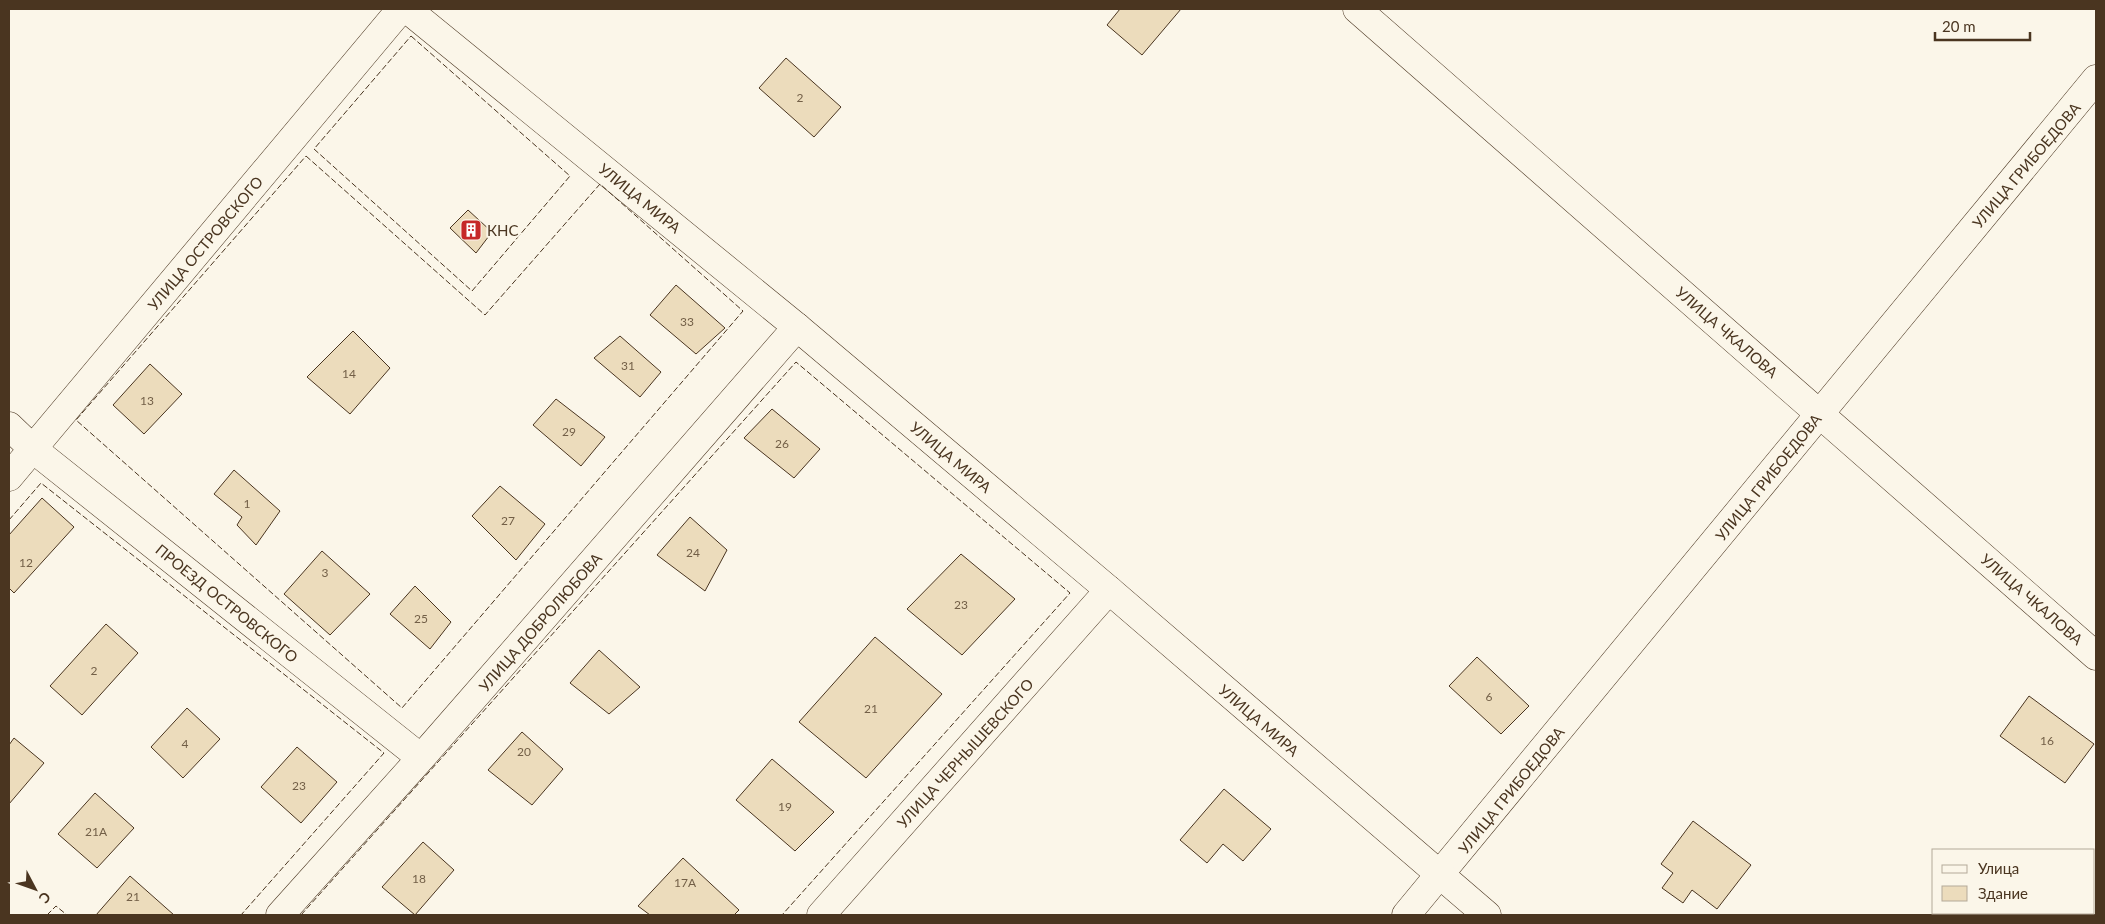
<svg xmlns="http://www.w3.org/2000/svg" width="2105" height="924" viewBox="0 0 2105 924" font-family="Lato,sans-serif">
	<rect width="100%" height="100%" fill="#fbf6e9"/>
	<!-- building -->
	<path fill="#ecdcbc" stroke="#4a3520" d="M1120 9H1181L1142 55 1107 25Z
		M786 58 841 107 814 137 759 88Z
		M468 210 492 232 476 253 450 228Z
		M676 285 725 328 696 354 650 315Z
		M353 331 390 368 350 414 307 377Z
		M620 336 661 372 640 397 594 358Z
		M150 364 182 394 144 434 113 405Z
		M556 399 605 437 581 466 533 425Z
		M772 409 820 449 794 478 744 438Z
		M234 470 280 511 256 545 237 525 242 517 214 494Z
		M500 486 545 524 516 560 472 516Z
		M42 498 74 527 14 593 9 588V535Z
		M690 517 727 550 705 591 657 555Z
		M322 551 370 594 330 635 284 594Z
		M961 554 1015 599 962 655 907 609Z
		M415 586 451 622 430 649 390 614Z
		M106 624 138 653 82 715 50 686Z
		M875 637 942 694 866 778 799 722Z
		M599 650 640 687 609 714 570 683Z
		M1477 657 1529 706 1501 734 1449 686Z
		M2029 696 2094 744 2065 783 2000 736Z
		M187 708 220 739 183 778 151 747Z
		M522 732 563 769 532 805 488 770Z
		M14 738 44 763 9 804V745Z
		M297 747 337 782 301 823 261 787Z
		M772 759 834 812 795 851 736 800Z
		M1224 789 1271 829 1243 861 1223 844 1207 863 1180 840Z
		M95 793 134 828 97 868 58 834Z
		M1693 821 1751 865 1717 909 1692 890 1683 903 1662 888 1673 873 1661 864Z
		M423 842 454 870 415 915 382 887Z
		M683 858 739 910 734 915H650L638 906Z
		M130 876 174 915H96Z"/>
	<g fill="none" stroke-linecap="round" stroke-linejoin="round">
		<!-- street casing -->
		<g stroke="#4a3520" stroke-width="29">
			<path id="street" d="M1357 9 2096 656
				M33 449 421 758
				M280 915 421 758 797 327
				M821 915 1109 590
				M1406 915 2096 79"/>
		</g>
		<!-- secondary casing -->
		<g stroke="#4a3520" stroke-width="29">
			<path id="secondary" d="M407 9 797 327 1109 590 1487 915
				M9 426 33 449
				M9 477 401 9"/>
		</g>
		<!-- street -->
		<use href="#street" stroke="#fbf6e9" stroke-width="28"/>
		<!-- secondary -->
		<use href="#secondary" stroke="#fbf6e9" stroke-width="28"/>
		<!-- fence -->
		<path stroke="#4a3520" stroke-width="1" stroke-dasharray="6 2.5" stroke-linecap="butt" d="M411 36 570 176 472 291 314 149Z
			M306 156 485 315 600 184 743 311 402 708 76 420Z
			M9 520 41 483 384 753 241 915
			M47 915 56 906 67 915
			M301 915 796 362 1070 593 782 915"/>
	</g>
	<!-- icons -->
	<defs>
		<g id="building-square" transform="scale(1.125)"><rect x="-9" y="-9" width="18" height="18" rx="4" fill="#c62828" stroke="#fbf6e9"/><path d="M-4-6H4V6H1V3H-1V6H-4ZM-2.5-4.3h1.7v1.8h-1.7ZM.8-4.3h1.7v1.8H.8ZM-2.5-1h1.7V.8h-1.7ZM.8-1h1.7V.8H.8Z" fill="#fff"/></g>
	</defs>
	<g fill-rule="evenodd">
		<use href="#building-square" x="471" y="230"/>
	</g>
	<g text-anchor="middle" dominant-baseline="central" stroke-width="4" stroke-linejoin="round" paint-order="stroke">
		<!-- number labels -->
		<g font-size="12" fill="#725f47">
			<text x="800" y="97">2</text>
			<text x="687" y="321">33</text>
			<text x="628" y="365">31</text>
			<text x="349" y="373">14</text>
			<text x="147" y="400">13</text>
			<text x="569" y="431">29</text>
			<text x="782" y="443">26</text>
			<text x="247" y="503">1</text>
			<text x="508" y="520">27</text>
			<text x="693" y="552">24</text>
			<text x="26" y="562">12</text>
			<text x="325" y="572">3</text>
			<text x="961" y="604">23</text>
			<text x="421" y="618">25</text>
			<text x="94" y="670">2</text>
			<text x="1489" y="696">6</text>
			<text x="871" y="708">21</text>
			<text x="2047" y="740">16</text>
			<text x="185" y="743">4</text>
			<text x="524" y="751">20</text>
			<text x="299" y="785">23</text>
			<text x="785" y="806">19</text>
			<text x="96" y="831">21А</text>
			<text x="419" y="878">18</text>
			<text x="685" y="882">17А</text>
			<text x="133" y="896">21</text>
		</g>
		<!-- street labels -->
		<g font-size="15" fill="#4a3520" stroke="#fbf6e9">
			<text transform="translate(2026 165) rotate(-50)">УЛИЦА ГРИБОЕДОВА</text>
			<text transform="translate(640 198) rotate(39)">УЛИЦА МИРА</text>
			<text transform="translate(205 243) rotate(-50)">УЛИЦА ОСТРОВСКОГО</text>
			<text transform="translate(1727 332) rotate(41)">УЛИЦА ЧКАЛОВА</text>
			<text transform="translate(951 457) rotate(40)">УЛИЦА МИРА</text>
			<text transform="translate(1768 477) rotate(-51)">УЛИЦА ГРИБОЕДОВА</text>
			<text transform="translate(2032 599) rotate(41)">УЛИЦА ЧКАЛОВА</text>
			<text transform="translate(227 603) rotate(39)">ПРОЕЗД ОСТРОВСКОГО</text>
			<text transform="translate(540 622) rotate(-49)">УЛИЦА ДОБРОЛЮБОВА</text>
			<text transform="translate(1259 720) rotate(41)">УЛИЦА МИРА</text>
			<text transform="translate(965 753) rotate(-48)">УЛИЦА ЧЕРНЫШЕВСКОГО</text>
			<text transform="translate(1511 790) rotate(-51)">УЛИЦА ГРИБОЕДОВА</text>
		</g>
		<!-- poi labels -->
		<g font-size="15" fill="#4a3520" stroke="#fbf6e9" text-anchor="start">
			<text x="487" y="230">КНС</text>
		</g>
	</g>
	<!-- border -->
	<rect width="2105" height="924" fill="none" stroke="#4a3520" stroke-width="20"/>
	<!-- legend -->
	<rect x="1932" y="849" width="162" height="65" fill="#fbf6e9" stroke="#b4a999"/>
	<rect x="1942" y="865" width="25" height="8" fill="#fbf6e9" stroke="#b4a999"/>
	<text x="1978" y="874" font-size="15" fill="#4a3520">Улица</text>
	<rect x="1942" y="886" width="25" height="15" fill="#ecdcbc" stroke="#b4a999"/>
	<text x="1978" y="899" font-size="15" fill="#4a3520">Здание</text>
	<!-- north arrow -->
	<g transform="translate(35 889) rotate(131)" stroke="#fbf6e9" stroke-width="4" paint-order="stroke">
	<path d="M0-4L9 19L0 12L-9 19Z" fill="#4a3520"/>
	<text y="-8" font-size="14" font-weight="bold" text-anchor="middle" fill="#4a3520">С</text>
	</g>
	<!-- scale -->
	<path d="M1935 32v8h95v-8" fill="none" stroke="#4a3520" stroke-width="2.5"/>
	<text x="1942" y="32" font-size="15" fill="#4a3520" stroke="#fbf6e9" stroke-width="4" paint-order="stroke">20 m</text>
</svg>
